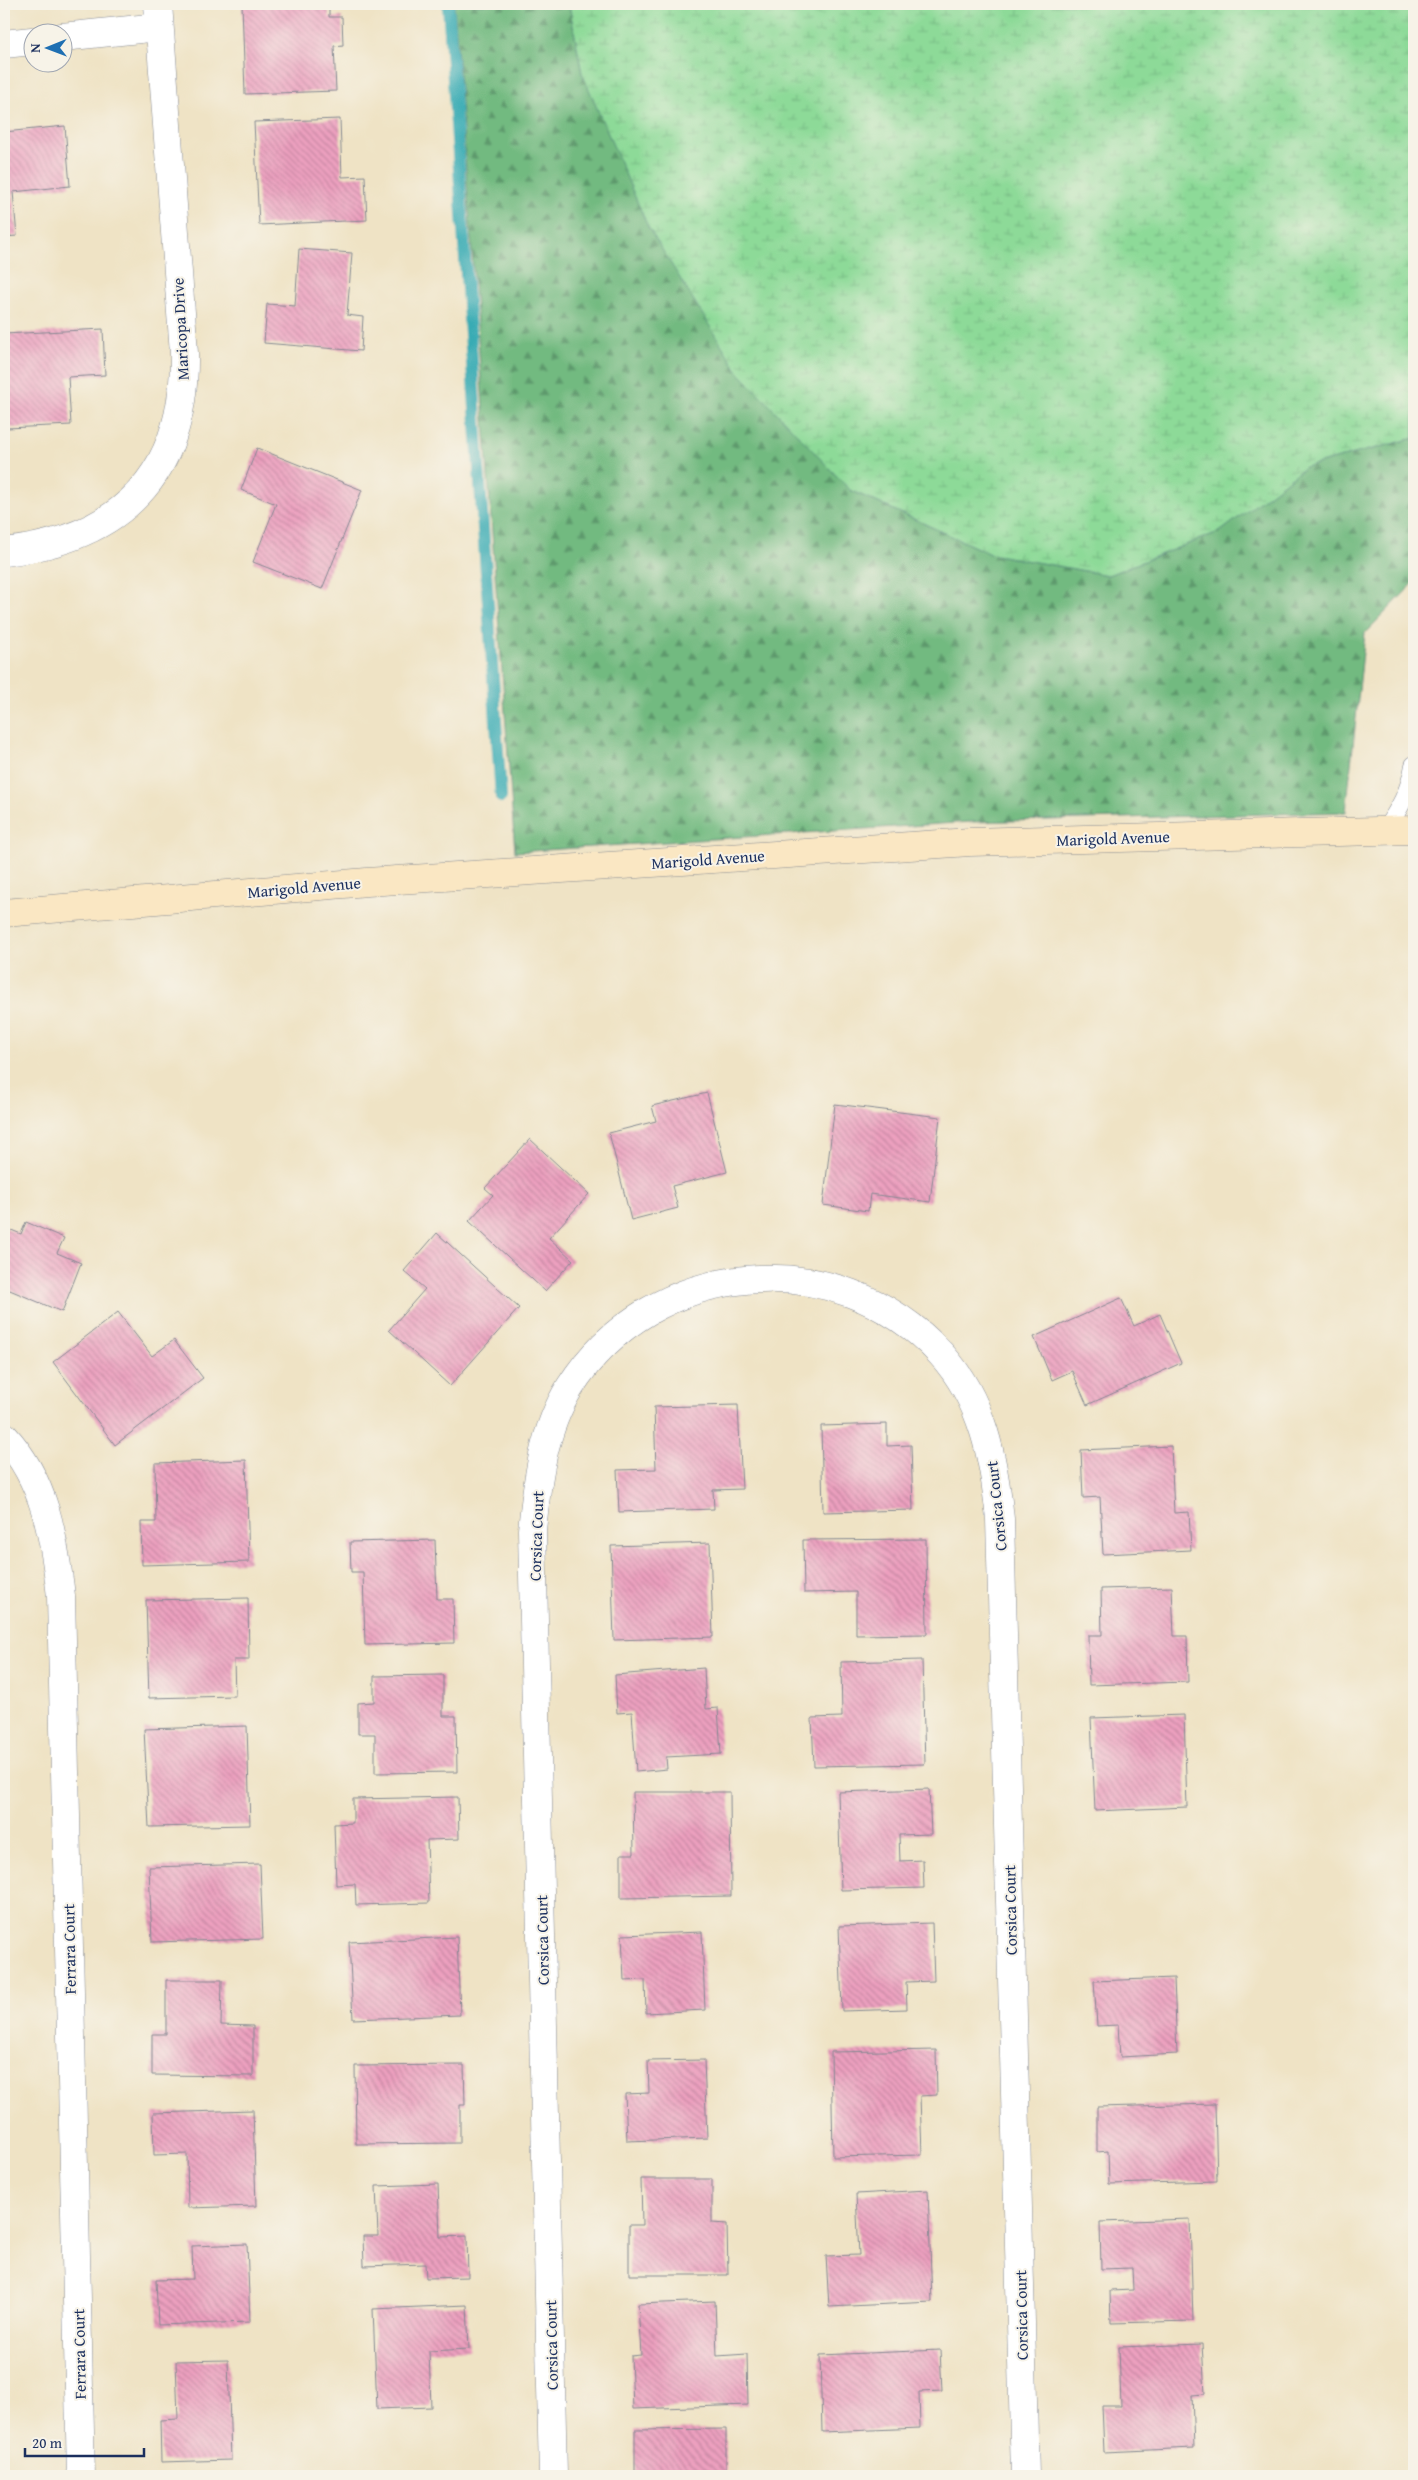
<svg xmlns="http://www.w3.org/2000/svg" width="1418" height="2480" viewBox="0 0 1418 2480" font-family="'Gentium Book Plus',serif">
	<defs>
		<pattern id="forest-firs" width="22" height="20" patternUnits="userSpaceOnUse" patternTransform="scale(1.25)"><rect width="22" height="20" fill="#72ba80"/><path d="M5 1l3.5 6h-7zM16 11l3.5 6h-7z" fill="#5d986c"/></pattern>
		<pattern id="wetland-marsh" width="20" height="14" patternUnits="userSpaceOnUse" patternTransform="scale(1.25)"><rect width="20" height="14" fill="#8dda98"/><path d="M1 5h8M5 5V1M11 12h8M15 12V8" fill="none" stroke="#79bb85"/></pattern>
		<pattern id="building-back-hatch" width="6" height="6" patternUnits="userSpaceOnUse" patternTransform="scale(1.25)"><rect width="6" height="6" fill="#eda0bf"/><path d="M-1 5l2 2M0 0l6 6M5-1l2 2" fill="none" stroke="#bf839e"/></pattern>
	</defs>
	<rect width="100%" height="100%" fill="#f7f3e8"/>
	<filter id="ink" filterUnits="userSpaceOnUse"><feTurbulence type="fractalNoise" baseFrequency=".02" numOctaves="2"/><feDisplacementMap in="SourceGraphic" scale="10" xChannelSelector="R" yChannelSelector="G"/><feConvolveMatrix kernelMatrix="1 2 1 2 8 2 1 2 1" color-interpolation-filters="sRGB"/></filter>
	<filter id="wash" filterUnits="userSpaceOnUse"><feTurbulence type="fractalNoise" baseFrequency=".0096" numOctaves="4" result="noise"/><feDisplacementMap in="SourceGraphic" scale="20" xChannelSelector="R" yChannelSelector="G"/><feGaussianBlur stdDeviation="1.12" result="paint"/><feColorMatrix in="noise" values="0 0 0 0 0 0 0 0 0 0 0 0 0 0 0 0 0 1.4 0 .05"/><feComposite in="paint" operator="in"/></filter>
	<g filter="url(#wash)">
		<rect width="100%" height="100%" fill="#efe3c5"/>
		<!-- forest -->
		<path fill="url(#forest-firs)" stroke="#46746f" d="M454 4H569L582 73 850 490 991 554 1108 575 1221 531 1305 467 1414 438V583L1365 633 1346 812 970 822 515 852Z"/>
		<!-- wetland -->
		<path fill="url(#wetland-marsh)" stroke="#54847b" d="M569 4H1414V438L1305 467 1221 531 1108 575 991 554 850 490 739 373 648 227 582 73Z"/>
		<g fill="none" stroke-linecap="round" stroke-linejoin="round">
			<!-- stream -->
			<path stroke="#39abb4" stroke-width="12" d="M448 4 501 797"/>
		</g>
		<g id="blocks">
			<!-- building -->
			<path fill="url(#building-back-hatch)" d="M242 4H329V17H342L343 45 334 46 336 91 245 94Z
				M340 119 342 177 365 176 367 220 259 225 254 122Z
				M65 126 70 186 13 192 17 236 4 237V132Z
				M299 249 352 253 347 315 363 317 361 351 264 343 267 304 295 306Z
				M103 329 105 375 68 377 71 425 7 428 4 400V334Z
				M257 448 362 490 322 589 253 562 276 504 241 490Z
				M707 1093 727 1172 672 1186 678 1208 631 1220 609 1133 656 1121 652 1106Z
				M835 1104 940 1117 930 1202 870 1194 868 1211 823 1205Z
				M530 1139 589 1194 549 1238 573 1260 545 1291 469 1221 493 1195 485 1188Z
				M26 1222 64 1238 57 1253 81 1263 62 1312 5 1288 4 1291V1227L21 1234Z
				M437 1233 519 1308 450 1386 389 1330 425 1289 404 1271Z
				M1121 1298 1134 1326 1160 1314 1181 1363 1087 1405 1072 1371 1052 1380 1034 1337Z
				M118 1312 152 1356 174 1340 203 1378 115 1445 53 1362Z
				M738 1405 742 1489 713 1490 714 1509 619 1512 617 1470 656 1469 654 1407Z
				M887 1424V1446L911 1445 913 1510 823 1512 821 1426Z
				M1171 1446 1174 1513 1189 1512 1191 1550 1103 1554 1100 1497 1083 1498 1081 1450Z
				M246 1460 249 1562 142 1565 141 1522H156L155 1463Z
				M926 1539 927 1634 856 1635V1592L804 1593 803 1540Z
				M435 1540 437 1599H453L454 1643 365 1645 363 1572H351L350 1542Z
				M710 1543 713 1637 614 1640 611 1546Z
				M1172 1587 1174 1636H1187L1188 1682 1089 1685 1088 1635H1102L1101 1589Z
				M248 1598 249 1660H234L235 1696 149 1698 146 1600Z
				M922 1660 925 1764 814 1766 812 1718 842 1717 841 1662Z
				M704 1668 706 1709 718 1708 721 1754 666 1757 667 1769 636 1772 632 1712 617 1713 615 1675Z
				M443 1675V1716H456L457 1772 375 1773V1734H358V1703L374 1702V1676Z
				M1184 1715 1187 1807 1095 1811 1091 1718Z
				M247 1726 250 1825 149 1827 144 1729Z
				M929 1789 931 1834 899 1835 900 1861 923 1860 924 1888 841 1890 838 1792Z
				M633 1792H730L731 1896 621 1898V1854H634Z
				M458 1797 459 1839 427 1840 429 1903 356 1905 355 1884 336 1885 334 1824 353 1823V1799Z
				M260 1864 263 1939 152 1942 149 1867Z
				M932 1923 934 1981 906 1982 907 2009 842 2011 839 1926Z
				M702 1932 705 2010 646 2013 645 1980 624 1981 622 1935Z
				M457 1937 460 2015 353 2019 349 1942Z
				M1174 1978 1177 2054 1120 2057 1118 2025 1097 2026 1094 1981Z
				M166 1980H222L221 2025 253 2026V2076L152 2075V2034H166Z
				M936 2050 937 2095 920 2096 922 2155 833 2157 831 2052Z
				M704 2060 707 2138 627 2141 625 2094 649 2093 648 2061Z
				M464 2065 465 2105H460V2143L356 2144 355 2066Z
				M1215 2104 1217 2181 1109 2184 1108 2151 1097 2152V2107Z
				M253 2110 256 2206 188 2208 187 2154 154 2155 153 2113Z
				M641 2179H712V2223L727 2224 728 2275H629V2225H642Z
				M438 2184 440 2237 467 2236 468 2277 426 2278 425 2264 364 2266 363 2236H378L376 2186Z
				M928 2190 932 2302 829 2307 826 2256 859 2255 856 2194Z
				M1190 2219 1193 2321 1111 2323 1110 2291 1133 2290 1132 2268 1101 2269 1100 2222Z
				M247 2244 250 2322 158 2325 156 2280 193 2279 192 2246Z
				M715 2301 717 2356 747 2354 748 2405 633 2409 631 2356 641 2355 638 2304Z
				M467 2305 469 2349 429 2351 431 2407 377 2409 373 2309Z
				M1202 2344 1205 2394 1192 2395 1194 2448 1104 2452 1102 2406H1121L1119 2347Z
				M940 2350 942 2391 919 2392 920 2428 822 2432 820 2355Z
				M228 2360 231 2460 161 2462 160 2420 178 2419 176 2361Z
				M726 2429V2476H635V2430Z"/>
		</g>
	</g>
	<g filter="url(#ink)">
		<use href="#blocks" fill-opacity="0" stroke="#858992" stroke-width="1"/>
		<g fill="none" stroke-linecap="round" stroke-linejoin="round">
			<!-- lane casing -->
			<g stroke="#858992" stroke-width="19">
				<path id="lane" d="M1384 831C1399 810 1410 791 1414 765"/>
			</g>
			<!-- street casing -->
			<g stroke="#858992" stroke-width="29">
				<path id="street" d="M62 37 159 27
					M4 44 32 41
					M4 552C122 539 186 474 184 353L158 4
					M4 1436C45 1480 54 1537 61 1596L81 2476
					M553 2476 532 1530C537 1482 543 1430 570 1387 651 1258 838 1241 941 1354 983 1400 994 1460 1000 1519L1025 2476"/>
			</g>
			<!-- secondary casing -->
			<g stroke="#858992" stroke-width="29">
				<path id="secondary" d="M4 913 367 882 970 842 1414 830"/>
			</g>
			<!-- lane -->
			<use href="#lane" stroke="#fff" stroke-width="18"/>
			<!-- street -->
			<use href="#street" stroke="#fff" stroke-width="28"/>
			<!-- secondary -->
			<use href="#secondary" stroke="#fae7c3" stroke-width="28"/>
		</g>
	</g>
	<g text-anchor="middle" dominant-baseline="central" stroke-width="4" stroke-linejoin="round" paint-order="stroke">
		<!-- street labels -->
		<g font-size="16" fill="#1b2f5e" stroke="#f7f3e8">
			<text transform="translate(180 329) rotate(-93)">Maricopa Drive</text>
			<text transform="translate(1113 838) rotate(-2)">Marigold Avenue</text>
			<text transform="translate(708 859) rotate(-4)">Marigold Avenue</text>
			<text transform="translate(304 887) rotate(-5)">Marigold Avenue</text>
			<text transform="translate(996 1506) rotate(-96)">Corsica Court</text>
			<text transform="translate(536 1536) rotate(-88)">Corsica Court</text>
			<text transform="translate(1010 1910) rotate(-91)">Corsica Court</text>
			<text transform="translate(542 1940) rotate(-91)">Corsica Court</text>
			<text transform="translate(69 1949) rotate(-91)">Ferrara Court</text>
			<text transform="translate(1021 2315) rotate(-91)">Corsica Court</text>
			<text transform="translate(551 2345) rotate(-91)">Corsica Court</text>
			<text transform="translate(79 2354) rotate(-91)">Ferrara Court</text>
		</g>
	</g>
	<!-- margin -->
	<rect width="1418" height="2480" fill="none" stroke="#f7f3e8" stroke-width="20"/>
	<!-- north arrow -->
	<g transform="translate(48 48) rotate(269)"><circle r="24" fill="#f7f3e8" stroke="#9fa5b1"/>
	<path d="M0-4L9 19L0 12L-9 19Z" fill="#1f6fb2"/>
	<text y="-8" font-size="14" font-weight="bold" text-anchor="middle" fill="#1b2f5e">N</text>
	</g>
	<!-- scale -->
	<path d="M25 2448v8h119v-8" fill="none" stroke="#1b2f5e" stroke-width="2.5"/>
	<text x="32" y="2448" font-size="15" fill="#1b2f5e" stroke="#f7f3e8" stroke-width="4" paint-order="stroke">20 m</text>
</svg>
